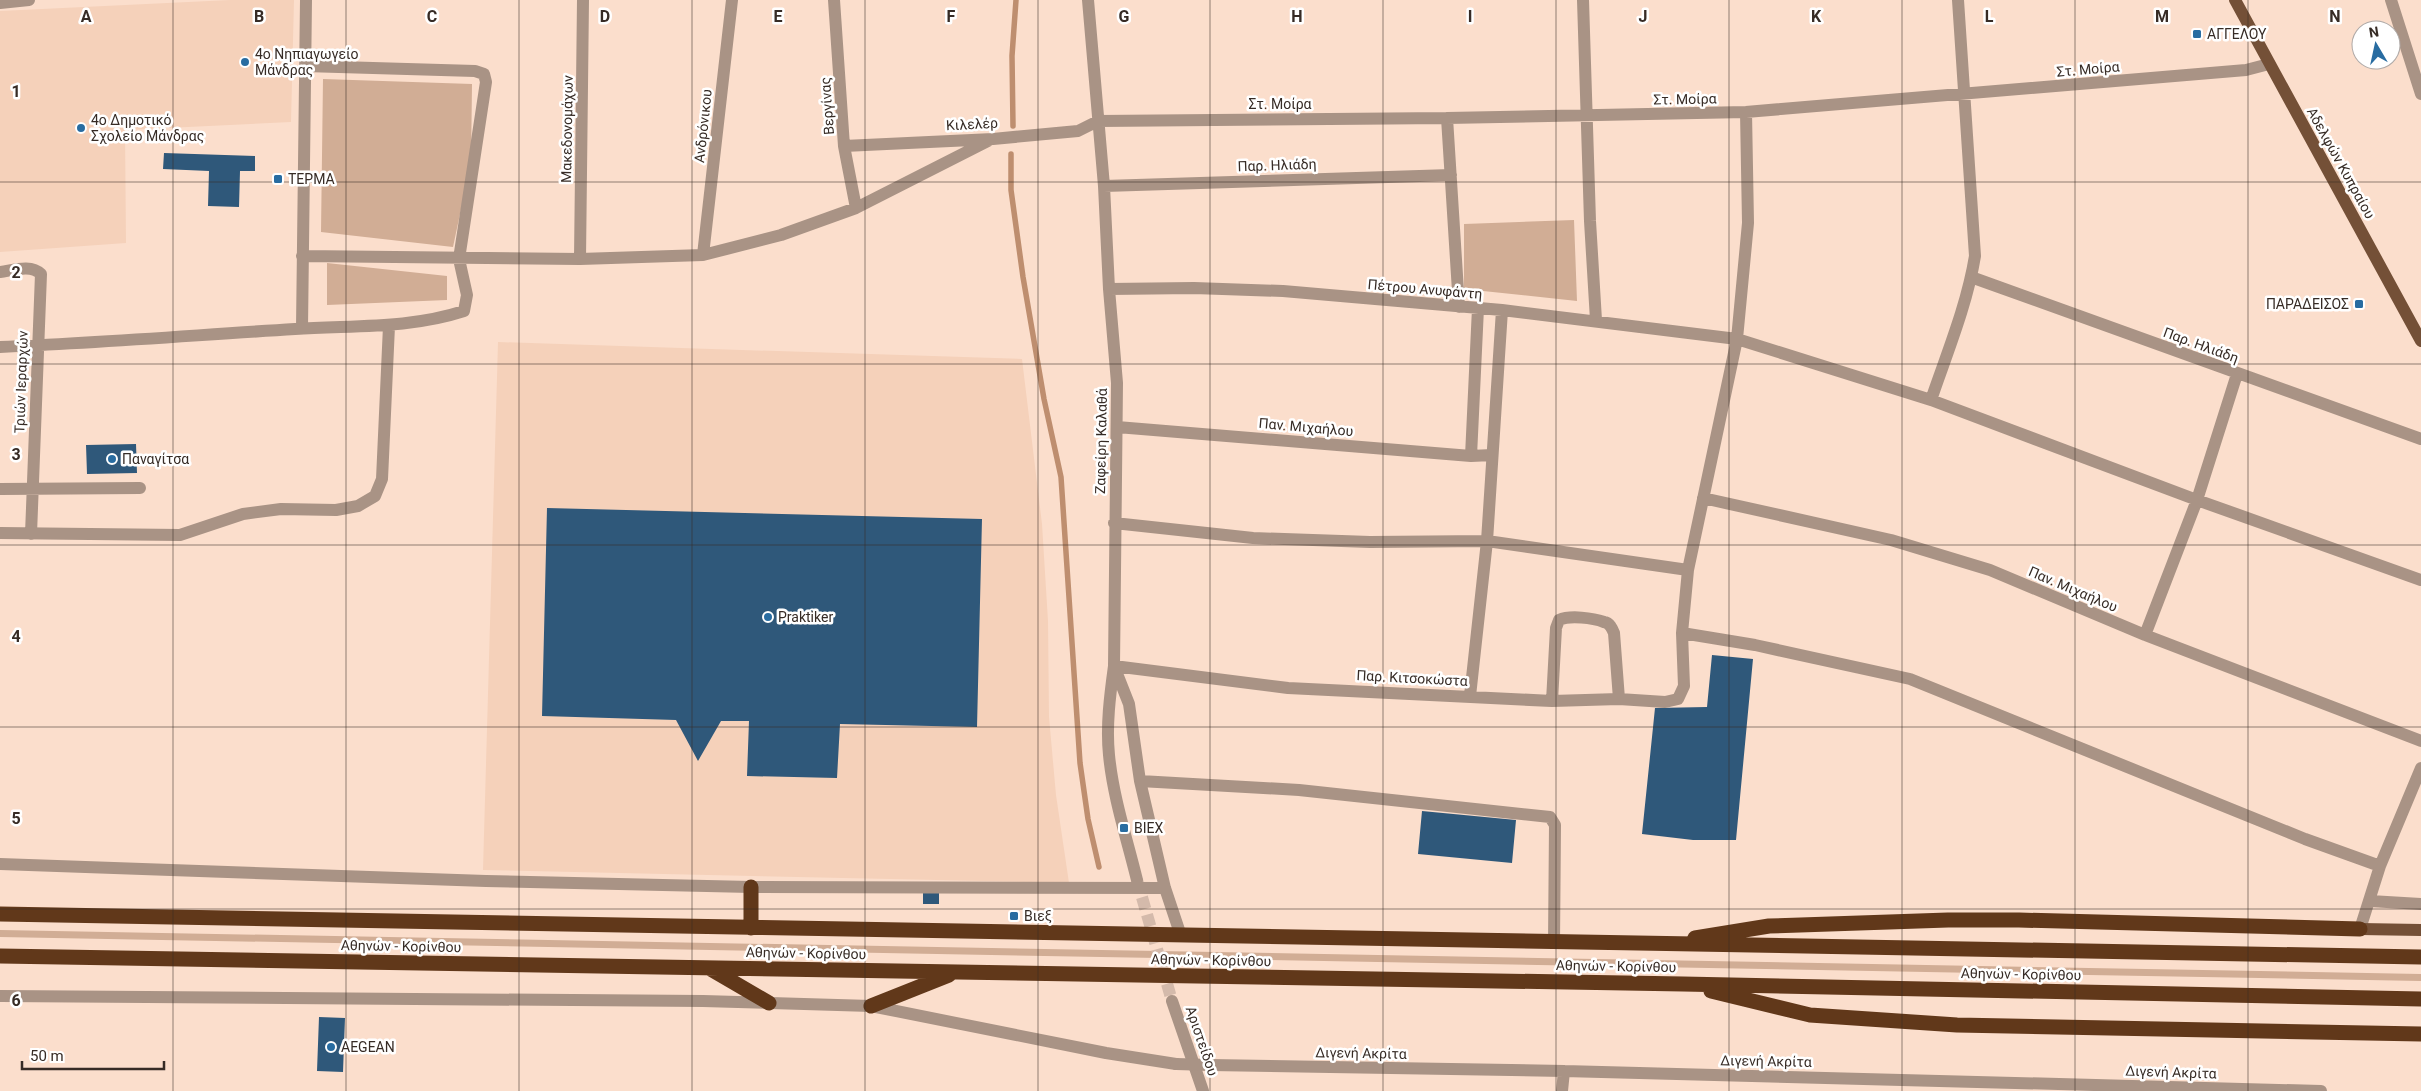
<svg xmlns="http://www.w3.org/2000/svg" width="2421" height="1091" viewBox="0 0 2421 1091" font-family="Roboto,sans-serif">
	<rect width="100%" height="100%" fill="#fbdecc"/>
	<!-- built -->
	<path fill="#f5d1ba" d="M230 0H294L291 122 125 130 126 243 0 252V11Z
		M498 342 1022 359 1042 524 1048 621 1049 717 1056 795 1069 883 483 870Z"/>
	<!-- green -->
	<path fill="#d1ad95" d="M323 79 472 84 471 162 453 247 321 232Z
		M1574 220 1577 301 1464 289V224Z
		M327 263 447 276V300L327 305Z
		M0 930 2421 974V981L0 937Z"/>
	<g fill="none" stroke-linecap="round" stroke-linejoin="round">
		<!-- stream -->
		<path stroke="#be8e6f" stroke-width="5.5" d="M1013 126 1012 56 1016 0
			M1011 154V190L1023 277 1044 399 1061 477 1080 763 1088 819 1099 867"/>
	</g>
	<!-- building -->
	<path fill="#2f587a" d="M164 153 255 156V171H240L239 207 208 206 209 171 163 169Z
		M136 444 137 473 87 474 86 445Z
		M547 508 982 519 977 727 840 724 837 778 747 776 749 721H721L698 761 676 720 542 716Z
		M1712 655 1753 659 1736 840H1693L1642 834 1655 708 1707 707Z
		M1422 811 1516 820 1512 863 1418 854Z
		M923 890H939V904H923Z
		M319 1017 345 1018 343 1072 317 1071Z"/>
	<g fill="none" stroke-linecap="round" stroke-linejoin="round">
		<!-- minor-tunnel -->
		<path stroke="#d4baab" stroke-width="12" stroke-dasharray="12 6" stroke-linecap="butt" d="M1137 880 1172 1001"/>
		<!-- minor -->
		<path stroke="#a99385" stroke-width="12" d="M834 0 844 146 856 208
			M1088 0 1104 186 1109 289 1117 383 1114 666C1110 695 1106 726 1109 755 1113 797 1127 839 1137 880
			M1583 0 1590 221 1596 320
			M2391 0 2421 94
			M0 3 29 0
			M1447 118 1459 307
			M844 146 993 139 1078 131 1098 121 1447 118 1746 112 2246 70 2269 64
			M1104 186 1451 175
			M703 255 732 0
			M302 256 580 259 703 255 781 235 856 208 988 141
			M580 259 583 0
			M0 272C14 270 31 264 41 274L31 534
			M1971 277 2421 439
			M1109 289 1194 288 1283 291 1502 310 1737 339 1931 400 2197 500 2421 580
			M302 328 306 0
			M0 347C98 343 197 335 295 329 352 325 409 329 464 311L467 295 459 259 486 82 484 74 475 71 305 66
			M1931 400C1947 353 1967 305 1975 256L1958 0
			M1117 427 1471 456 1492 455
			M1471 456 1478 308
			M0 489 140 488
			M1703 498 1891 540 1990 570 2145 635 2421 741
			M1114 523 1253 538 1370 542 1487 541 1688 570
			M0 533 180 535 243 514 281 509 336 510 358 506 375 496 382 479 389 326
			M1682 633 1755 645 1910 679 2305 839 2380 866
			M2145 635 2197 500 2237 374
			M1470 696 1487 541 1502 310
			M1552 701 1556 628 1559 620C1570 615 1593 618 1604 622 1610 623 1612 628 1614 633L1619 699
			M1140 781 1299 790 1550 817 1555 825 1554 943
			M0 864 486 881 751 887 1165 888
			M2370 901 2421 904
			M2360 929 2380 866 2421 768
			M1181 936 1165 888 1140 781 1129 704 1114 666 1288 688 1552 701 1619 699 1665 702 1678 699 1684 686 1682 633 1688 570 1737 339 1748 223 1746 112
			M0 996 703 1001 871 1006 1106 1053 1176 1064
			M1172 1001 1203 1091
			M1210 1065 1564 1071 2321 1091
			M1562 1091 1564 1071"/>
		<!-- major -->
		<path stroke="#745037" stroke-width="12" d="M2235 0 2421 341
			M2360 929 2421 930"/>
		<!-- highway -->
		<path stroke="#61381a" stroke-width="15" d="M0 914 2421 957
			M751 928V887
			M1695 938 1769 926 1948 920H2019L2360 929
			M0 956 1683 984 2421 999
			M709 968 769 1003
			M1711 991 1810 1015 1957 1025 2421 1034
			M871 1006 949 975"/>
		<!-- minor-bridge -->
		<path stroke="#a99385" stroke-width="12" d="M1176 1064 1210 1065"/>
	</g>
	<!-- grid -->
	<path fill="none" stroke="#362b25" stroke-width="1" stroke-opacity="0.55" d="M173 0V1091M346 0V1091M519 0V1091M692 0V1091M865 0V1091M1038 0V1091M1210 0V1091M1383 0V1091M1556 0V1091M1729 0V1091M1902 0V1091M2075 0V1091M2248 0V1091M0 182H2421M0 364H2421M0 545H2421M0 727H2421M0 909H2421"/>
	<!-- markers -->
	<g fill="#286ca1" stroke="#fff" stroke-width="2">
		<rect x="2192" y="29" width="10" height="10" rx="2.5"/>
		<circle cx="245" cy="62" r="5"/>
		<circle cx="81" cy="128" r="5"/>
		<rect x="273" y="174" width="10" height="10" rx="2.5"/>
		<rect x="2354" y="299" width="10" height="10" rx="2.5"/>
		<circle cx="112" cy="459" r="5"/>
		<circle cx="768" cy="617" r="5"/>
		<rect x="1119" y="823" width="10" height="10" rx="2.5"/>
		<rect x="1009" y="911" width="10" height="10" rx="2.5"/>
		<circle cx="331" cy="1047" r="5"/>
	</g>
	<g text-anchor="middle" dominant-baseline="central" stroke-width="5" stroke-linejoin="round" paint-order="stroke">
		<!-- poi labels -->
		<g font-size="14" fill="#362b25" stroke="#fff" text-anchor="start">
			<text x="2207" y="34">ΑΓΓΕΛΟΥ</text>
			<text x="255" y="54">4ο Νηπιαγωγείο<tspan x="255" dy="16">Μάνδρας</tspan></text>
			<text x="91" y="120">4ο Δημοτικό<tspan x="91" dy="16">Σχολείο Μάνδρας</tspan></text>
			<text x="288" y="179">ΤΕΡΜΑ</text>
			<text x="2349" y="304" text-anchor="end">ΠΑΡΑΔΕΙΣΟΣ</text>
			<text x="122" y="459">Παναγίτσα</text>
			<text x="778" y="617">Praktiker</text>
			<text x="1134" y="828">ΒΙΕΧ</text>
			<text x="1024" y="916">Βιεξ</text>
			<text x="341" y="1047">AEGEAN</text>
		</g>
		<!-- street labels -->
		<g font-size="14" fill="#362b25" stroke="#fff">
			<text transform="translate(2088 69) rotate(-5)">Στ. Μοίρα</text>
			<text transform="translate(1685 99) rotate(-1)">Στ. Μοίρα</text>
			<text x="1280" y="104">Στ. Μοίρα</text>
			<text transform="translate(827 106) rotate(-94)">Βεργίνας</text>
			<text transform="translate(972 124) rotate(-3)">Κιλελέρ</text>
			<text transform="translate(703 126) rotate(-84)">Ανδρόνικου</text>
			<text transform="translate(567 129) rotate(-89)">Μακεδονομάχων</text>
			<text transform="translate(2341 163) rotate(61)">Αδελφών Κυπραίου</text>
			<text transform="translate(1277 165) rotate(-2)">Παρ. Ηλιάδη</text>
			<text transform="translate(1425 289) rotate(5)">Πέτρου Ανυφάντη</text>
			<text transform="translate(2201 345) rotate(20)">Παρ. Ηλιάδη</text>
			<text transform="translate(21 382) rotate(-88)">Τριών Ιεραρχών</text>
			<text transform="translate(1306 427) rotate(5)">Παν. Μιχαήλου</text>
			<text transform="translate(1101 441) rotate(-89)">Ζαφείρη Καλαθά</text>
			<text transform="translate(2073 589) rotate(23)">Παν. Μιχαήλου</text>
			<text transform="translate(1412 678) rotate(3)">Παρ. Κιτσοκώστα</text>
			<text transform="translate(401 946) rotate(1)">Αθηνών - Κορίνθου</text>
			<text transform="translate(806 953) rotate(1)">Αθηνών - Κορίνθου</text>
			<text transform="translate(1211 960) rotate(1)">Αθηνών - Κορίνθου</text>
			<text transform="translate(1616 966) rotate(1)">Αθηνών - Κορίνθου</text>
			<text transform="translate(2021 974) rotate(1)">Αθηνών - Κορίνθου</text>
			<text transform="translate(1202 1041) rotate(71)">Αριστείδου</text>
			<text transform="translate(1361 1053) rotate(1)">Διγενή Ακρίτα</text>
			<text transform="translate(1766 1061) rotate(1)">Διγενή Ακρίτα</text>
			<text transform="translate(2171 1072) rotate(2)">Διγενή Ακρίτα</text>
		</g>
	</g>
	<g font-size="16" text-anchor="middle" font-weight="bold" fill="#362b25" stroke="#fff" stroke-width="5" stroke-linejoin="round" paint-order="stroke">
		<text x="86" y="22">A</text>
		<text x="259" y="22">B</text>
		<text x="432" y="22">C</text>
		<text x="605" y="22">D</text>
		<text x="778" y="22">E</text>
		<text x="951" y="22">F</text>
		<text x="1124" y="22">G</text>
		<text x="1297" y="22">H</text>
		<text x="1470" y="22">I</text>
		<text x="1643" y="22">J</text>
		<text x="1816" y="22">K</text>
		<text x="1989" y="22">L</text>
		<text x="2162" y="22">M</text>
		<text x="2335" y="22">N</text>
		<text x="16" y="97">1</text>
		<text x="16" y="278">2</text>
		<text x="16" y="460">3</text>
		<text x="16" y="642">4</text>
		<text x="16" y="824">5</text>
		<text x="16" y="1006">6</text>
	</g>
	<!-- north arrow -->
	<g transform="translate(2376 45) rotate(351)"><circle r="24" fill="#ffffff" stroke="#afaaa8"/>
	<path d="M0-4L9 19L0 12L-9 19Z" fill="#286ca1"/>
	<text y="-8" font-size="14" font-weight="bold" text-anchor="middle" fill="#362b25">N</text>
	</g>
	<!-- scale -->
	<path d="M22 1061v8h142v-8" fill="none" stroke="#362b25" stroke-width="2.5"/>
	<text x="30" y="1061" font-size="15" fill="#362b25" stroke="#ffffff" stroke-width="4" paint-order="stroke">50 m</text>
</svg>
